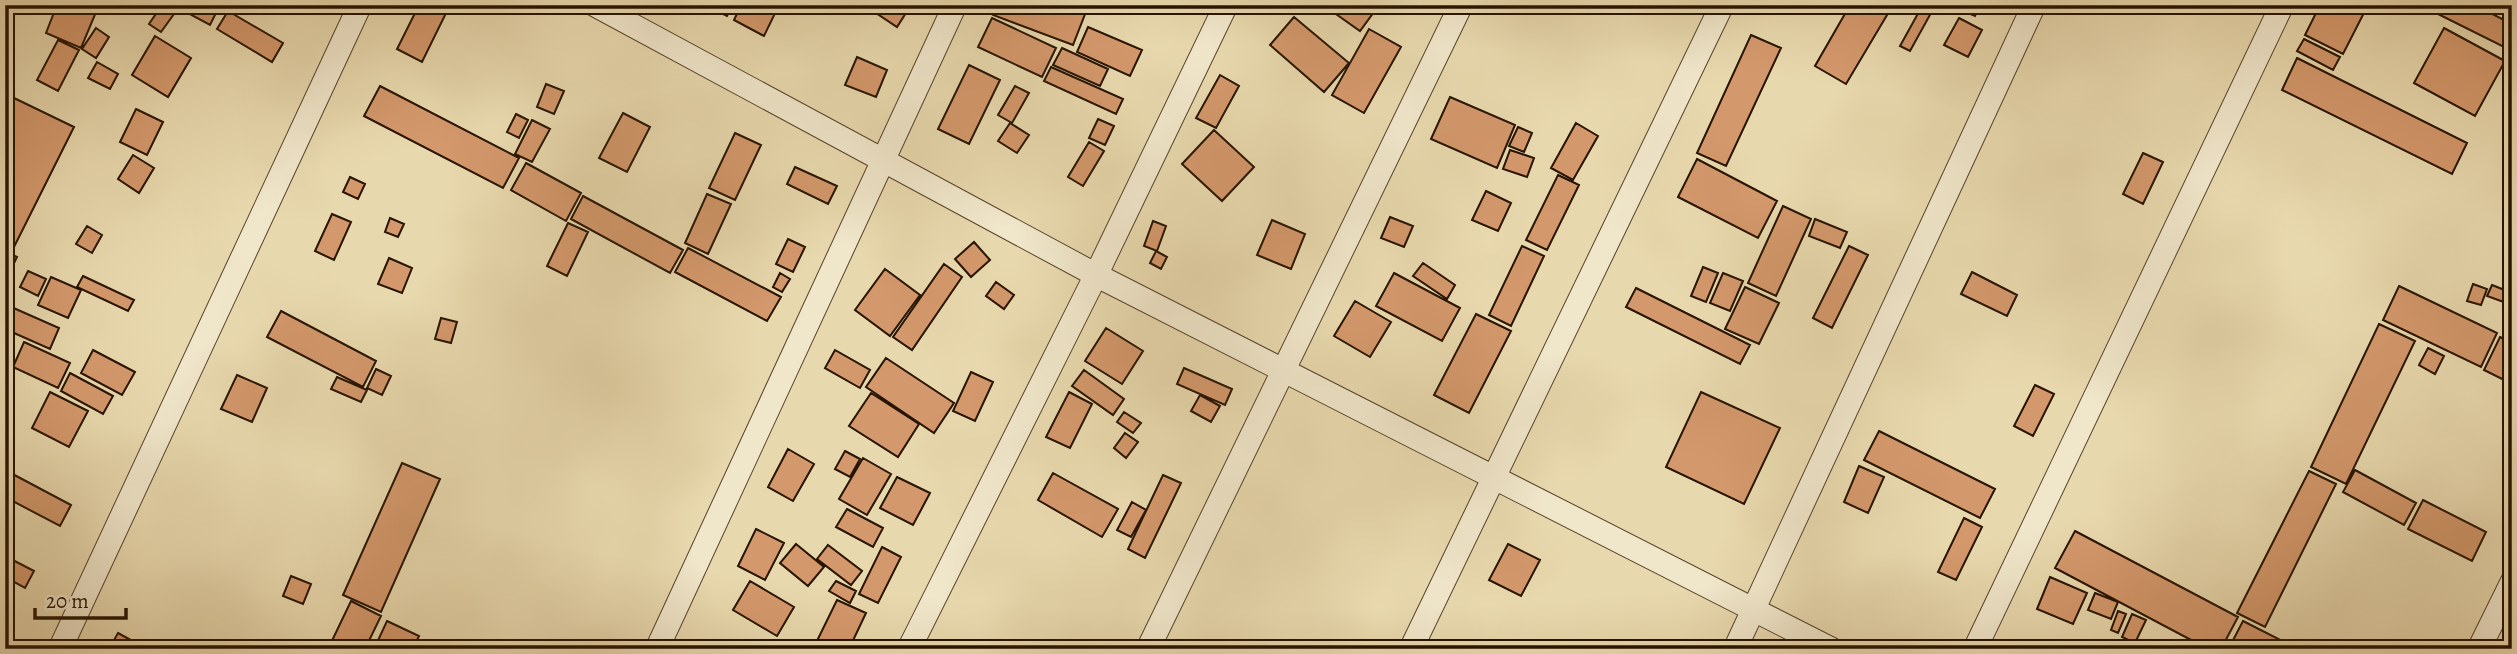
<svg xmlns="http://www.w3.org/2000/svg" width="2517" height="654" viewBox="0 0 2517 654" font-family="Alegreya,serif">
	<rect width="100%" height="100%" fill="#e8d8ad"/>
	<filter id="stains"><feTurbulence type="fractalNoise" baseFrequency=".00286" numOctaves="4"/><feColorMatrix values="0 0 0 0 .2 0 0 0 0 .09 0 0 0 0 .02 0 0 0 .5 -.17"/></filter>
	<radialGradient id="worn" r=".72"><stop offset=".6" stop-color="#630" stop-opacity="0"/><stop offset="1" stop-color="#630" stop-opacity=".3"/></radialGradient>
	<!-- building -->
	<path fill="#d3986b" stroke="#261300" stroke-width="2" d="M57 5H99L81 48 46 33Z
		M162 5 174 14 161 32 149 24Z
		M173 5H220L210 25Z
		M419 5H450L422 62 397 49Z
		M704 5H732L727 16Z
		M741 5H779L764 36 734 20Z
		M864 5H911L897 27Z
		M996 5H1078L1087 9 1073 45 993 15Z
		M1327 5H1379L1360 31 1326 7Z
		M1850 5H1893L1846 84 1815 66Z
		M1963 5H1980L1975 16 1961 10Z
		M2320 5H2368L2343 54 2305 35Z
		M2420 5H2475L2512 24V51Z
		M1921 8 1931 13 1910 51 1900 46Z
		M228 11 283 43 272 62 217 29Z
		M1294 17 1349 63 1324 92 1270 45Z
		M992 18 1056 48 1042 77 978 47Z
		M1959 18 1982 30 1968 57 1944 45Z
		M1088 27 1142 50 1130 76 1077 52Z
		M96 28 109 37 96 58 82 49Z
		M2444 28 2505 61 2475 116 2414 83Z
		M1369 29 1401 47 1364 113 1332 95Z
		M1751 35 1781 48 1726 166 1697 153Z
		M155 36 191 58 168 97 132 75Z
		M2304 39 2340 57 2333 70 2297 51Z
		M58 40 79 50 58 91 37 80Z
		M1062 48 1108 69 1100 86 1053 65Z
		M857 57 887 70 876 97 845 85Z
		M2297 58 2467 143 2452 174 2282 90Z
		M97 62 118 74 110 89 88 78Z
		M969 65 1000 80 969 144 938 129Z
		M1051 67 1123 99 1116 114 1044 81Z
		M1220 75 1239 86 1216 128 1196 118Z
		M546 84 564 91 554 114 537 107Z
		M380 86 519 158 503 188 364 116Z
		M1015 86 1029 93 1012 123 998 115Z
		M1450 97 1515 125 1497 168 1431 139Z
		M14 98 74 127 12 251 5 248V115Z
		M136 109 163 122 147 155 120 142Z
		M623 113 650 127 627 172 599 158Z
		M516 114 528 120 519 138 507 132Z
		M1098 119 1114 126 1105 145 1089 138Z
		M532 120 550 129 532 162 515 154Z
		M1010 123 1029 135 1017 153 998 141Z
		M1576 123 1598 136 1573 180 1551 168Z
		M1518 127 1532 133 1524 152 1509 146Z
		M1214 130 1254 167 1222 201 1182 164Z
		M735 133 761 145 735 200 709 188Z
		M1089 142 1104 151 1083 186 1068 177Z
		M1510 150 1534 158 1527 177 1503 169Z
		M2143 153 2163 162 2143 204 2123 194Z
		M133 155 154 168 139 193 118 179Z
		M1697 159 1777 201 1758 238 1678 197Z
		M526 163 581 193 566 221 511 190Z
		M795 167 837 186 828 204 787 184Z
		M1558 175 1579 185 1547 250 1526 240Z
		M350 177 365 184 358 199 343 192Z
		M1486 191 1511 203 1498 231 1472 220Z
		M707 194 731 204 708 254 685 243Z
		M583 196 683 250 670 273 571 219Z
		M1783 206 1811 219 1776 296 1748 283Z
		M332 214 351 222 334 260 315 251Z
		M1390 217 1413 226 1404 247 1381 238Z
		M390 218 404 224 398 237 385 232Z
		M1815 219 1847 232 1840 248 1809 236Z
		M1272 220 1305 234 1291 269 1257 255Z
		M1153 221 1166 226 1157 251 1144 246Z
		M568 223 588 232 567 276 547 266Z
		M87 226 102 235 92 253 76 244Z
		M788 239 805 247 793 272 776 264Z
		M974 242 990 260 971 277 955 259Z
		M1522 246 1544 256 1511 326 1489 315Z
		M1849 246 1868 255 1832 328 1813 318Z
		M688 248 781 297 767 321 675 272Z
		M5 251 17 257 5 282Z
		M1156 251 1167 257 1161 269 1150 263Z
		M389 258 412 268 402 293 378 284Z
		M1423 263 1455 285 1447 299 1413 276Z
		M944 264 962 277 912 350 893 337Z
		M1703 267 1718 273 1706 302 1691 296Z
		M885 269 920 295 890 336 855 310Z
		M28 271 46 279 38 296 20 287Z
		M1972 272 2017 295 2007 316 1961 294Z
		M780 273 790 279 782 292 773 287Z
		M1394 273 1460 308 1442 341 1376 306Z
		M1723 273 1743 281 1730 311 1710 303Z
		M83 276 134 300 128 311 77 287Z
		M51 277 81 290 68 318 38 305Z
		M996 282 1014 295 1004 309 986 296Z
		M2473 284 2487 289 2481 305 2467 301Z
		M2492 285 2512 293V305L2487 296Z
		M2399 286 2497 333 2481 367 2383 320Z
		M1745 287 1779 303 1759 344 1725 329Z
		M1636 288 1750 345 1740 364 1626 307Z
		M1355 301 1391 322 1370 357 1334 336Z
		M9 306 59 328 50 349 5 329V315Z
		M281 311 376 361 363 387 267 337Z
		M1476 314 1511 331 1469 413 1434 395Z
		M441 318 457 322 451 343 435 339Z
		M2379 324 2415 341 2346 484 2311 467Z
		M1106 328 1143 351 1122 384 1085 361Z
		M2500 337 2512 343V384L2484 370Z
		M24 342 70 363 58 388 13 367Z
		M2428 348 2444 356 2435 374 2419 365Z
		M93 350 135 372 122 395 81 373Z
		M835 350 870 370 860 388 825 368Z
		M886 358 954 403 934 433 866 387Z
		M1184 368 1232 389 1225 405 1177 384Z
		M376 369 391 376 382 395 367 388Z
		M1084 370 1124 399 1113 415 1072 386Z
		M971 372 993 382 975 421 953 411Z
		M70 373 113 396 103 414 61 391Z
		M237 375 267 388 252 422 221 409Z
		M337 377 367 390 361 402 331 389Z
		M2035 385 2054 394 2033 436 2014 426Z
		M50 392 88 411 69 447 32 428Z
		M1069 392 1092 404 1070 448 1046 437Z
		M1701 392 1780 428 1744 504 1666 467Z
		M871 393 919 424 898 457 849 426Z
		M1200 395 1220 406 1211 422 1191 411Z
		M1124 412 1141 423 1133 433 1117 422Z
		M1879 431 1995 489 1980 518 1864 460Z
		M1125 433 1138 442 1126 458 1114 448Z
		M788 449 814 464 793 501 768 487Z
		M845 451 860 459 850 477 835 469Z
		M863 458 891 474 867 515 839 499Z
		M402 463 440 479 381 612 343 595Z
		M1859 466 1884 477 1868 513 1844 502Z
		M5 470 71 505 60 526 5 497Z
		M2355 470 2416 503 2404 525 2343 492Z
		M2309 471 2336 484 2265 627 2237 613Z
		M1053 473 1118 509 1102 537 1038 500Z
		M1163 475 1181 483 1145 558 1128 549Z
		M897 477 930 493 913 525 880 508Z
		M2423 500 2486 532 2472 561 2408 529Z
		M1132 502 1146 510 1131 537 1117 530Z
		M847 509 883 528 873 547 836 527Z
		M1964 518 1982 527 1956 580 1938 572Z
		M756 529 784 543 765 580 738 566Z
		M2075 531 2238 617 2221 649H2208L2055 568Z
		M796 544 824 567 808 586 780 563Z
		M1508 544 1540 560 1521 596 1489 580Z
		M828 545 862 571 851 585 817 559Z
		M882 547 901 557 878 603 859 594Z
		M5 556 34 571 25 588 5 577Z
		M291 576 311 584 303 604 283 596Z
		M2050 577 2087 593 2073 624 2037 609Z
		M750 581 794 607 777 636 733 610Z
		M836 581 856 591 850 603 829 591Z
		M2095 593 2118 602 2111 619 2088 610Z
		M837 600 866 613 849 649H813Z
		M351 601 381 616 365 649H328Z
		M2118 611 2126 614 2118 633 2111 630Z
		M2132 614 2146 620 2135 643 2122 637Z
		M387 621 419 636 413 649H374Z
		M2243 621 2298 649H2232L2229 648Z
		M118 633 147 649H109Z"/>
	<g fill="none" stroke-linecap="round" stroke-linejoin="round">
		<!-- minor casing -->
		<g stroke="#56442b" stroke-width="25">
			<path id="minor" d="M595 5 1096 275 1831 649
				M60 649 360 5
				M657 649 955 5
				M909 649 1096 275 1226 5
				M1148 649 1461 5
				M1411 649 1722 5
				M1735 649 2034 5
				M1975 649 2282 5
				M2479 649 2512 582"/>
		</g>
		<!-- minor -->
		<use href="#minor" stroke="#f0e6ca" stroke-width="23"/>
	</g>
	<!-- margin -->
	<rect width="2517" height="654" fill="none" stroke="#e8d8ad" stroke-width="28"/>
	<rect x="7" y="7" width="2503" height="640" fill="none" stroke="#261300" stroke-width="3.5"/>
	<rect x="14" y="14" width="2489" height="626" fill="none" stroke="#261300" stroke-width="2"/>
	<!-- scale -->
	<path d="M35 608v10h91v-10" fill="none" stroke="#261300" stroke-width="3.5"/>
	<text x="46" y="608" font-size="21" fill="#261300" stroke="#f0e6ca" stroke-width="5" paint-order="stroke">20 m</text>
	<rect width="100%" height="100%" filter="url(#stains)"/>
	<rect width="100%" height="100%" fill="url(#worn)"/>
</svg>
